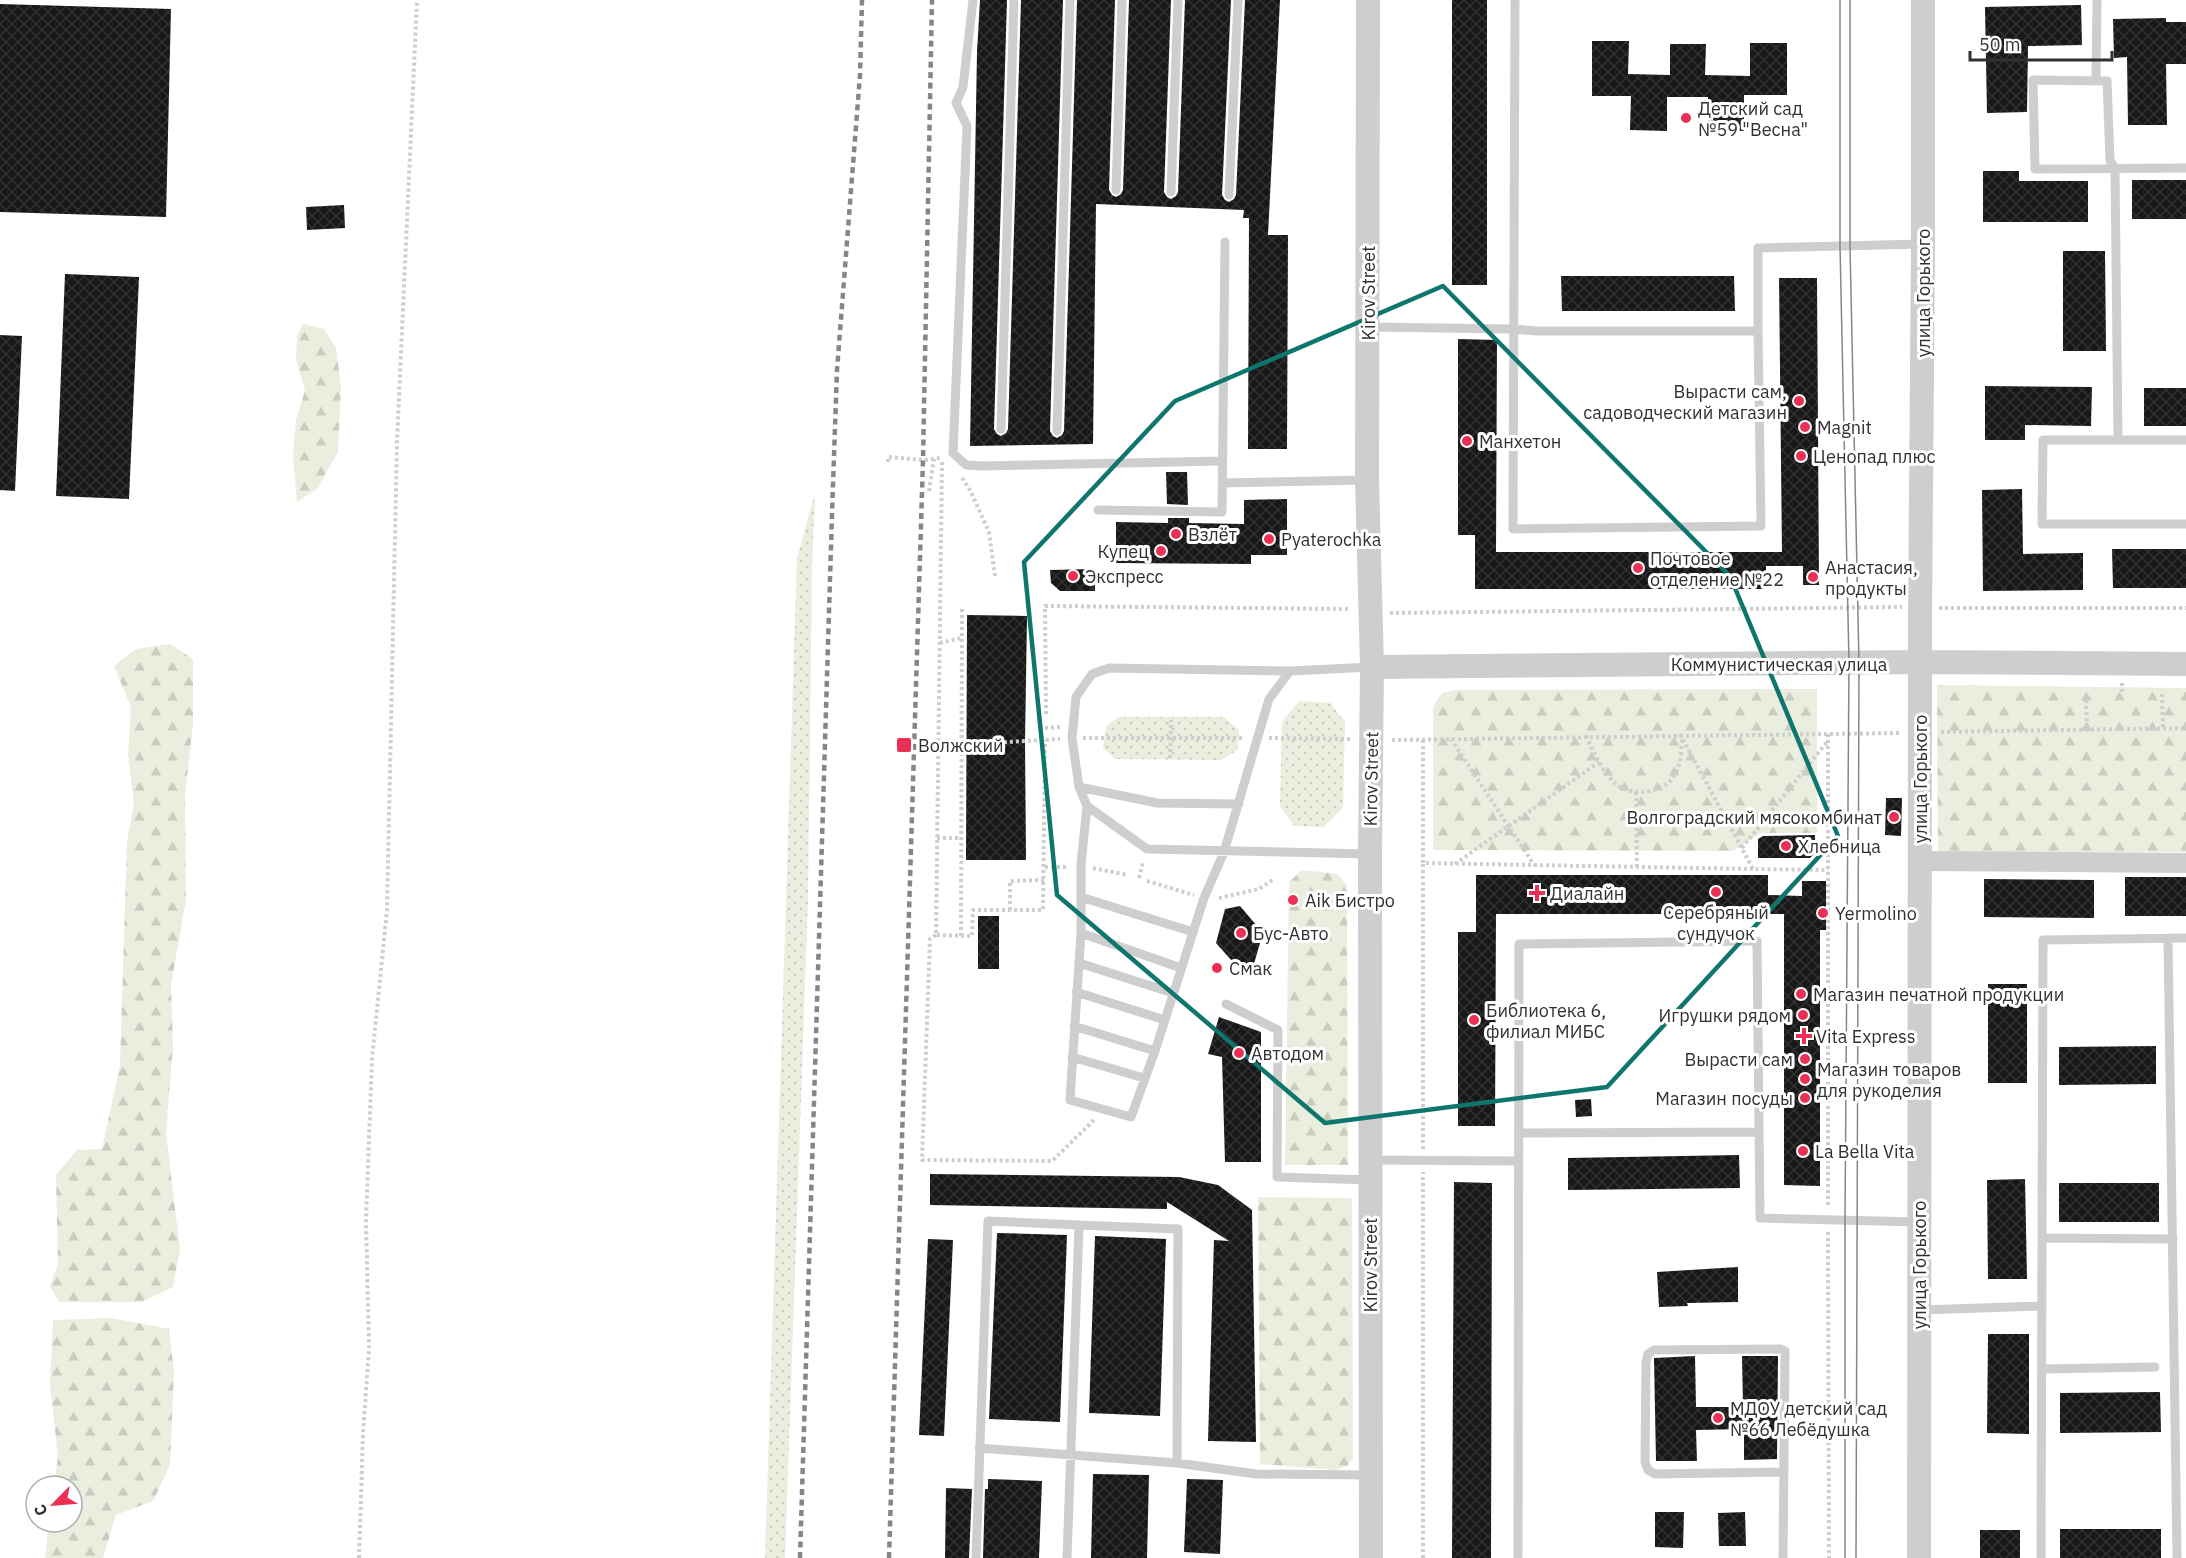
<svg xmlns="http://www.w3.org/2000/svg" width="2186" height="1558" viewBox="0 0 2186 1558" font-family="'IBM Plex Sans',sans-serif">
	<defs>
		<pattern id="grass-dots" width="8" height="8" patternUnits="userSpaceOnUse" patternTransform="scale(1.5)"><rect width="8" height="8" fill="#e9eedf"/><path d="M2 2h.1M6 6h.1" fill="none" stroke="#c8cdc0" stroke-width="1.8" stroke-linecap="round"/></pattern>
		<pattern id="forest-firs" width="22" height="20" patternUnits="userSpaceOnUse" patternTransform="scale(1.5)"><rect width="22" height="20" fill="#e9eedf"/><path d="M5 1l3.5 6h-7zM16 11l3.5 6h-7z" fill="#c8cdc0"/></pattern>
		<pattern id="building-cross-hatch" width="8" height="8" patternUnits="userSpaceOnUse" patternTransform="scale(1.5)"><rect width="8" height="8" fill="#181818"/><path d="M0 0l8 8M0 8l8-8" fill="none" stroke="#313131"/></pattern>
	</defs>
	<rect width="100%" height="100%" fill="#fff"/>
	<!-- grass -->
	<path fill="url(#grass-dots)" d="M815 494 812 565 808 898 785 1558H765L797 558Z
		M1299 701 1330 703 1345 722 1343 807 1324 827 1294 826 1280 806 1282 722Z
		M1119 717H1224L1239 730 1238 750 1221 760 1115 759 1103 748 1106 726Z"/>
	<!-- forest -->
	<path fill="url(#forest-firs)" d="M303 324 324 329 336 348 341 386 338 451 318 488 297 502 293 456 296 419 305 391 296 359 297 337Z
		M170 644 193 659V725L185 795 186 900 171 985 173 1046 166 1133 180 1250 173 1287 142 1302H59L50 1286 58 1264 56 1175 77 1150 102 1149 120 1065 127 841 134 803 128 755 131 707 114 666 136 649Z
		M1937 685 2186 688V852L1938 853Z
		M1817 689V833H1761L1733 851 1433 850V707L1442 693 1455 690Z
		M1302 870 1337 874 1347 885 1348 1165H1285L1289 882Z
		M1258 1197 1352 1198 1353 1458 1347 1466 1335 1470 1260 1464Z
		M111 1318 169 1329 174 1372 170 1465 153 1501 116 1515 103 1558H45L49 1522H72V1486H54L58 1456 50 1385 53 1320Z"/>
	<!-- building -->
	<path fill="url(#building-cross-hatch)" d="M980 0H1007L994 429 997 434 1001 436 1006 433 1008 429 1021 0H1063L1050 431 1053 436 1057 438 1062 435 1064 431 1077 0H1115L1109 190 1112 195 1116 197 1121 194 1123 190 1129 0H1171L1164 192 1167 197 1171 199 1176 196 1178 192 1185 0H1231L1222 195 1225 200 1229 202 1234 199 1236 195 1245 0H1280L1268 235H1288L1287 449H1248L1249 218H1243L1244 210 1096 204 1093 444 970 446 977 52Z
		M1452 0H1487V285H1452Z
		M0 4 171 9 166 217 0 212Z
		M2081 5 2082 45 2028 46 2027 112 1987 113 1985 7Z
		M2166 18V22H2186V64H2166L2167 125H2128L2127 57 2114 58 2113 19Z
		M1592 41H1629L1628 74 1670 75V44H1706L1705 75 1750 76V43H1787V95H1744V131L1708 130V97H1667V131L1630 130 1631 96H1592Z
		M1983 171H2019V181H2088V222H1983Z
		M2132 180H2186V219H2132Z
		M344 205 345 228 307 230 306 207Z
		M2063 251H2105L2106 351H2063Z
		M65 274 139 277 129 499 56 496Z
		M1561 276H1734L1735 311H1562Z
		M1779 278H1817L1819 585H1803V566H1766V589H1475V535H1458V339L1497 340 1496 552H1782Z
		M0 335 22 336 15 491 0 490Z
		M1985 386 2092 387 2091 426 2025 425V440H1985Z
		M2144 388H2186V426H2144Z
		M1166 472H1187L1188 505 1167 504Z
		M2022 489 2023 554 2083 553V590L1983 591 1982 490Z
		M1287 499V555H1251V564L1116 563V522L1168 523V518H1189V523L1244 524V500Z
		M2112 549H2186V588H2113Z
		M1095 569V591H1060L1051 583 1050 570Z
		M967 615 1027 616 1025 742 1026 860H966Z
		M1886 798H1902L1901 836 1885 835Z
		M1815 835V853L1810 858H1758V839L1763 836Z
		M1476 875H1768V895L1802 896V881H1826V930H1820V1186L1784 1185V914H1496L1495 1126H1458V932H1476Z
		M2125 877H2186V916H2125Z
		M1984 879 2094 880V918L1984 917Z
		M1240 906 1263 933 1253 967 1240 970 1216 943 1225 909Z
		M978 916H999V969H978Z
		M1988 984H2027V1083H1988Z
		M1219 1017 1261 1032V1162H1225L1222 1057 1208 1054Z
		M2156 1046V1084L2059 1085V1047Z
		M1591 1099 1592 1116 1576 1117 1575 1100Z
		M1739 1155 1740 1188 1568 1190V1158Z
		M930 1174 1179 1177 1218 1185 1252 1210 1256 1442 1208 1441 1214 1240 1229 1241 1167 1202V1209L930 1205Z
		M2025 1179 2027 1279H1988L1987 1180Z
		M1454 1182 1492 1183 1491 1558H1452Z
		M2059 1183H2159V1222H2059Z
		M997 1233 1067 1235 1060 1422 989 1419Z
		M1095 1236 1166 1239 1160 1416 1089 1413Z
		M928 1239 953 1240 944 1436 919 1435Z
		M1738 1267V1302L1687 1303 1688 1306 1659 1307 1657 1272Z
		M1988 1334H2029V1434L1987 1433Z
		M1695 1356 1696 1407H1743L1742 1356H1778L1777 1459 1744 1460V1429L1696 1430 1697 1461H1656L1654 1358Z
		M2160 1392 2161 1432 2060 1433V1393Z
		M1093 1474 1149 1475 1147 1558H1091Z
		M988 1479 1042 1481 1039 1558H983L985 1489H988Z
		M1187 1479 1223 1480 1220 1554 1184 1552Z
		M946 1488 972 1489 969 1558H945Z
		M1655 1512H1684L1683 1548 1655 1547Z
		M1745 1512 1746 1546H1719L1718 1513Z
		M2060 1529H2161V1558H2060Z
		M1980 1530H2020V1558H1980Z"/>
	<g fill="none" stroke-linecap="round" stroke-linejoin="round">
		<!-- path -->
		<path stroke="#cecece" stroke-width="4" stroke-dasharray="3 3" stroke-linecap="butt" d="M888 462V457L923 460 941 458
			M942 462 936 935 972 936 973 910H1043L1045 740
			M962 478 970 490 989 532 995 576
			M929 491 934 459
			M1939 608H2186
			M1390 613 1902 607
			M940 643 961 638
			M2122 683V694
			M2086 694 2087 729
			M2162 694 2163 728
			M1046 714 1045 606 1350 609
			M1045 728 1060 727
			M1941 732 2186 728
			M1680 734 1753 869 1828 870
			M1828 734V1206
			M1586 736C1595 754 1603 775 1619 786 1634 797 1665 792 1674 776 1681 765 1681 752 1682 740
			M1083 738H1243
			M1269 738 1351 739
			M1451 739 1534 865
			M1392 740 1900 733
			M1423 740V863L1753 869
			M938 746 1060 739
			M1170 758 1171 720
			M1636 792 1637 867
			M937 838H961
			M1742 848 1827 742
			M1455 864 1599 762
			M1045 867H1068
			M1093 868 1128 875
			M1139 878 1143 862
			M1147 881 1194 895
			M1219 898 1259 889 1274 879
			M1010 910V881L1044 880
			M936 935 930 939 922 1160 1052 1161 1094 1120
			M961 936 962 608
			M1423 1149V863
			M1828 1232 1829 1558
			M359 1558 363 1434 369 1349 366 1220 372 1059 387 910 397 441 417 0
			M1423 1558V1172"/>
		<!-- service -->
		<path stroke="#cecece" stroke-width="9" d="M973 0 963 87 956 103 967 126 953 453 966 465 983 466 1222 461
			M2096 80 2097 0
			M1116 190 1122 0
			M1171 192 1178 0
			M1229 195 1238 0
			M1369 327 1513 329 1536 331H1758L1761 526 1513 529 1515 0
			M1758 331V248L1922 244
			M1001 429 1014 0
			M1057 431 1070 0
			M2118 440 2115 169 2110 160 2107 81 2033 80 2035 169 2186 168
			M2186 440H2043L2042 524H2186
			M1222 483 1365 480
			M1098 510 1222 512 1225 242
			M1079 787 1157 803 1239 804
			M1087 806 1081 865V933L1070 1100 1131 1117 1155 1051 1204 898 1224 852 1269 699 1290 671
			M1370 854 1147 849 1087 806 1079 787 1072 738 1076 697 1092 674 1109 668 1290 671 1372 667
			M1081 897 1193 932
			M1081 933 1181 968
			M2168 938 2177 1558
			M1079 963 1173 993
			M1076 992 1165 1020
			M1226 1004 1278 1030 1277 1177 1370 1180
			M1074 1026 1155 1051
			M1072 1057 1144 1078
			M1519 1133 1758 1132
			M1370 1160 1517 1161
			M2042 1238 2173 1239
			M1919 1310 2042 1306
			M2042 1369 2155 1367
			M979 1448 1177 1463 1256 1474 1370 1475
			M976 1558 988 1221 1079 1225
			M1067 1558 1079 1225 1178 1229 1177 1463
			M1518 1558 1519 944 1757 941 1760 1218 1917 1222
			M1783 1558 1785 1351 1780 1349 1654 1350 1648 1354 1646 1362 1645 1462 1648 1470 1655 1474 1783 1472
			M2041 1558 2043 940 2186 938"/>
		<!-- minor -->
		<path stroke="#cecece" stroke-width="20" d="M1919 861 2186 863"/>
		<!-- tertiary -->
		<path stroke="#cecece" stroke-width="24" d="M1368 0 1367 480 1372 667 1370 854 1371 1558
			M1372 667 1920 662 2186 664
			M1919 1558 1920 621 1923 244V0"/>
		<!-- tram -->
		<path stroke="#868686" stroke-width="1.5" d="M1840 0V246L1849 663 1845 1220V1558
			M1850 0V246L1859 663 1856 1558"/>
		<!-- rail -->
		<path stroke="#868686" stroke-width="4.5" stroke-dasharray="6 4.5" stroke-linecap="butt" d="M800 1558 832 514 837 370 860 75 862 0
			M889 1558 923 460 932 0"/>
	</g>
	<!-- marked area -->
	<path fill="none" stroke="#0f766e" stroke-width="4.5" stroke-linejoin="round" d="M1443 286 1730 576 1838 836 1607 1087 1325 1123 1057 895 1024 562 1175 401Z"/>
	<!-- markers -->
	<g fill="#ea3054" stroke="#fff" stroke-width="2">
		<circle cx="1686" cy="118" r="6"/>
		<circle cx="1799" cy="401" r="6"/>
		<circle cx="1805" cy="427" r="6"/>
		<circle cx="1467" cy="441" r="6"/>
		<circle cx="1801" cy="456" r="6"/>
		<circle cx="1176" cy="534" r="6"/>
		<circle cx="1269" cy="539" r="6"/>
		<circle cx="1161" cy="551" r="6"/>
		<circle cx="1638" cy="568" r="6"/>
		<circle cx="1073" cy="576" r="6"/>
		<circle cx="1813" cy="577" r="6"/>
		<rect x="896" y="737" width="16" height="16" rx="3"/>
		<circle cx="1894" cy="817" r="6"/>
		<circle cx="1786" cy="846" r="6"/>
		<circle cx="1716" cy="892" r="6"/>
		<path d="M1534 884h6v6h6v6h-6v6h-6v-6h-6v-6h6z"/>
		<circle cx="1293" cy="900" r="6"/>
		<circle cx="1823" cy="913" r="6"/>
		<circle cx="1241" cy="933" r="6"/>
		<circle cx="1217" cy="968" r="6"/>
		<circle cx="1801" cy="994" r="6"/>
		<circle cx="1803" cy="1015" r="6"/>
		<circle cx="1474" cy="1020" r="6"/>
		<path d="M1801 1027h6v6h6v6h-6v6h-6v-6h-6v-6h6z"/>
		<circle cx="1239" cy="1053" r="6"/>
		<circle cx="1805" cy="1059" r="6"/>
		<circle cx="1805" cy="1079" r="6"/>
		<circle cx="1805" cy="1098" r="6"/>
		<circle cx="1803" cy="1151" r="6"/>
		<circle cx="1718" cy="1418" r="6"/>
	</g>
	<g text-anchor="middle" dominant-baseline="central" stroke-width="6" stroke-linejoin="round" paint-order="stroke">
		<!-- poi labels -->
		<g font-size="18" fill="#313131" stroke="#fff" text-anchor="start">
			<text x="1698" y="108">Детский сад<tspan x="1698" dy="21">№59 "Весна"</tspan></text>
			<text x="1787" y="391" text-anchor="end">Вырасти сам,<tspan x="1787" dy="21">садоводческий магазин</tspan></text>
			<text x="1817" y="427">Magnit</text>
			<text x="1479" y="441">Манхетон</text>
			<text x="1813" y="456">Ценопад плюс</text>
			<text x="1188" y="534">Взлёт</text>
			<text x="1281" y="539">Pyaterochka</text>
			<text x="1149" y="551" text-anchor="end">Купец</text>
			<text x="1650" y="558">Почтовое<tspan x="1650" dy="21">отделение №22</tspan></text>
			<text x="1825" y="567">Анастасия,<tspan x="1825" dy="21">продукты</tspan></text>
			<text x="1085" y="576">Экспресс</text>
			<text x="918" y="745">Волжский</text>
			<text x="1882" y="817" text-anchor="end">Волгоградский мясокомбинат</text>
			<text x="1798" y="846">Хлебница</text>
			<text x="1550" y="893">Диалайн</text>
			<text x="1305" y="900">Aik Бистро</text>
			<text x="1716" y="912" text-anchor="middle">Серебряный<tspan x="1716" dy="21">сундучок</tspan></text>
			<text x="1835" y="913">Yermolino</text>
			<text x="1253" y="933">Бус-Авто</text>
			<text x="1229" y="968">Смак</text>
			<text x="1813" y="994">Магазин печатной продукции</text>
			<text x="1486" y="1010">Библиотека 6,<tspan x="1486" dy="21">филиал МИБС</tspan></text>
			<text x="1791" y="1015" text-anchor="end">Игрушки рядом</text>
			<text x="1816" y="1036">Vita Express</text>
			<text x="1251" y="1053">Автодом</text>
			<text x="1793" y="1059" text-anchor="end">Вырасти сам</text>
			<text x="1817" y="1069">Магазин товаров<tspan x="1817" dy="21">для рукоделия</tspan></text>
			<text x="1793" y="1098" text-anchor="end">Магазин посуды</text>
			<text x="1815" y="1151">La Bella Vita</text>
			<text x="1730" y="1408">МДОУ детский сад<tspan x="1730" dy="21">№66 Лебёдушка</tspan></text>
		</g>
		<!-- street labels -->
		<g font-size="18" fill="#313131" stroke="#fff">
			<text transform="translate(1368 293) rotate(-90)">Kirov Street</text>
			<text transform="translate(1923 293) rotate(-90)">улица Горького</text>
			<text x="1779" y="664">Коммунистическая улица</text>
			<text transform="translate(1371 779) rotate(-89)">Kirov Street</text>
			<text transform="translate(1920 779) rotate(-90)">улица Горького</text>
			<text transform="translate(1370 1265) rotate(-90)">Kirov Street</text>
			<text transform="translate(1919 1265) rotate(-90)">улица Горького</text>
		</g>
	</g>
	<!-- north arrow -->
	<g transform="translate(54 1504) rotate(245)"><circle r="28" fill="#ffffff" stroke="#adadad" stroke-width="1.5"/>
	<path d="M0-4.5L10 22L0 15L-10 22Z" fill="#ea3054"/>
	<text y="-9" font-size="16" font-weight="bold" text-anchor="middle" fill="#313131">С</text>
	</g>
	<!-- scale -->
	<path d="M1970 51v9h142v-9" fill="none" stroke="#313131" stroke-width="3"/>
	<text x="1979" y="51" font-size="18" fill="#313131" stroke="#ffffff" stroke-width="4.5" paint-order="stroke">50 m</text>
</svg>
